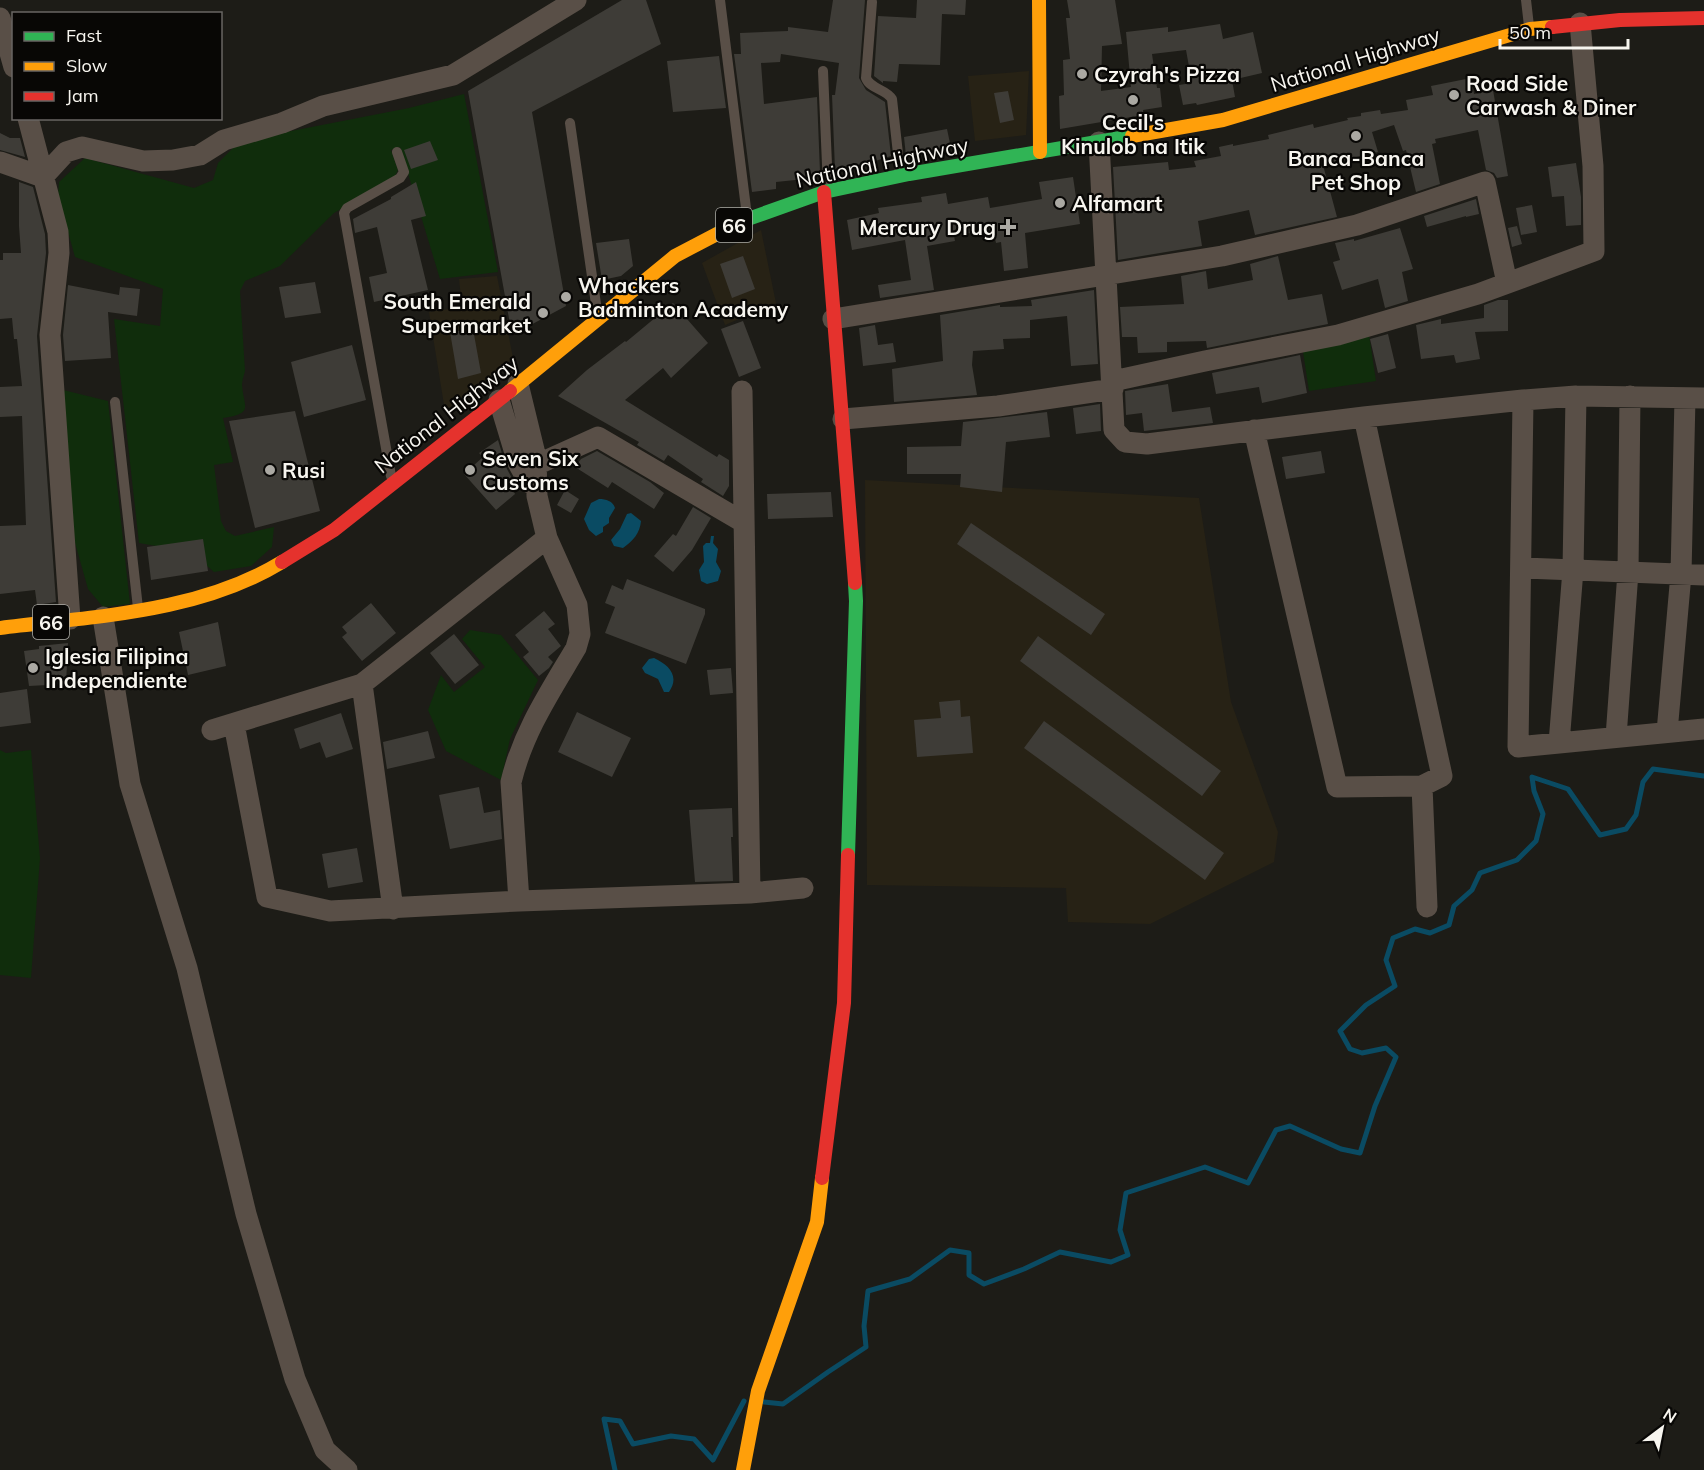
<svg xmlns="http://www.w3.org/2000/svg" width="1704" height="1470" viewBox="0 0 1704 1470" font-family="Mulish,sans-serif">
	<rect width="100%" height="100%" fill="#1d1c17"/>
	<!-- built -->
	<path fill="#272215" d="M1029 71 1026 135 975 141 968 76Z
		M761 230 776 303 725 325 702 263Z
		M497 276 513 358 445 411 429 312 462 307 459 279Z
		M865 480 1199 498 1231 702 1278 832 1274 862 1150 924 1068 922 1066 888 867 885Z"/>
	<!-- green -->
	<path fill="#102d0c" d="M464 94 498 272 440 279 400 147 391 150 398 170 394 178 334 213 280 266 245 281 240 291 245 371C244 375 242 381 242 385 244 408 254 413 223 418L233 462 214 465 221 521 226 531 235 536 274 527 272 547 251 566 214 572 191 552 139 543 114 319 160 326 163 289 75 257 58 196 59 182 85 158 194 188 213 180 218 163 240 141 409 108Z
		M1369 335 1376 381 1309 391 1302 345Z
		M59 389 108 401 130 604 103 607 88 589 72 532Z
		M470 630 501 635 538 680 510 739 501 780 446 751 428 710 441 675 454 692 485 667 462 639Z
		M0 750 6 753 31 750 40 858 31 978 0 975Z"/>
	<!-- water -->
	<path fill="#0a4b63" d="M599 499C606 499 613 501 615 508L609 518V523L603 527V532L596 536 589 530 584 519 591 503Z
		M631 513 641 521C640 533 633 541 623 548L614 546 611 540 620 529 627 514Z
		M711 536H714L713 543 718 549 716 562 721 571 718 581 707 584 701 581 699 570 704 562 703 546 706 543H710Z
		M654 658C669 665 680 676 669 692H664L658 679 645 673 642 668 649 659Z"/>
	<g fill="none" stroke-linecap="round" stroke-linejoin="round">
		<!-- stream -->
		<path stroke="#0a4b63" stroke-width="5" d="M764 1402 783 1404 828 1372 866 1347 864 1326 868 1291 910 1279 950 1250 969 1253V1275L984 1284 1024 1269 1060 1252 1111 1262 1128 1255 1120 1230 1126 1193 1205 1167 1248 1183 1276 1130 1290 1126 1341 1149 1360 1153 1375 1106 1396 1057 1386 1048 1362 1053 1350 1049 1340 1031 1366 1005 1395 986 1386 960 1393 938 1415 929 1430 933 1449 925 1454 906 1472 890 1480 873 1517 860 1536 841 1543 814 1534 791 1532 777 1568 789 1600 835 1626 829 1636 815 1643 782 1653 769 1704 776
			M615 1470 604 1419 620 1421 633 1444 671 1436 694 1439 713 1460 744 1401"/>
	</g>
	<!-- building -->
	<path fill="#3e3c37" d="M622 0H646L661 44 532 112 566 306 512 335 468 91Z
		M833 0H865L859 78 866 90 885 102 891 156 866 164 835 170 832 95H835L839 63 781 54 780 62 761 63 764 104 817 97 820 172 805 179 776 182V189L752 192 734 54H741L740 33 788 31V27L828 32Z
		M917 0H966L965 15 942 14 940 65 899 64 897 82 883 81V83L874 76 878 16 916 18Z
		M1067 0H1115L1122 44 1102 46 1101 91 1131 87 1126 32 1168 27V32L1220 24 1223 39 1253 32 1262 73 1232 80 1235 97 1197 105 1196 103 1183 105 1179 85 1192 83 1186 50 1152 54 1157 88H1160L1162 107 1143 110V115L1060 129 1059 96 1064 95 1063 60 1070 59 1066 18H1070Z
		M719 56 726 108 673 112 667 61Z
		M1471 78 1474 94 1493 90 1508 176 1497 178 1494 173 1486 170 1478 130 1435 139 1436 143 1432 144 1440 184 1416 192 1406 150 1403 151 1394 125 1372 132 1378 152 1323 165 1337 217 1255 235 1249 210 1198 221 1202 246 1118 260 1113 167 1168 162 1169 170 1196 167 1194 161 1221 156 1219 147 1233 144V146L1269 139 1268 135 1313 124 1314 128 1348 120 1347 118 1361 116V113L1380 110 1381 114 1408 110 1406 100 1433 95 1431 86Z
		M1008 91 1014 120 1000 123 994 93Z
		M947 129 951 148 906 156 904 137Z
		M0 133 10 138H20L25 157 0 150Z
		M430 141 438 160 411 169 404 150Z
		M1576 163 1581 197V225L1566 226 1564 196 1552 197 1548 167Z
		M1073 177 1080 224 1025 233 1028 268 1004 271 1001 242 996 243 993 229 954 236 955 241 927 246 934 290 880 298 878 285 911 280 905 240 852 250 847 220 879 213 878 208 922 202 921 197 946 193 948 204 988 197 990 208 1042 199 1039 182Z
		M19 182 33 187 45 234 46 253 37 336 56 602 37 605 35 590 0 594V526L26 525 22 416 0 417V387L22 386 17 339H14L12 318 0 319V260H3V253H21L19 226Z
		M416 182 426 216 411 220 428 290 374 302 369 277 387 273 377 227 355 233 353 219 391 199V197Z
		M1476 199 1479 214 1466 217V216L1427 227 1424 216Z
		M1532 205 1537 232 1521 235 1516 208Z
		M1517 226 1522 244 1512 247 1508 228Z
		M1400 228 1413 269 1402 272 1408 301 1385 308 1378 279 1342 290 1333 262 1340 260 1335 243 1354 239V241Z
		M629 239 633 266 621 276 602 280 596 243Z
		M743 256 755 289 732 298 720 264Z
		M1278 256 1288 300 1322 294 1328 324 1207 348 1206 341 1167 342V352L1138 353 1137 337H1122L1120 307 1184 304 1181 276 1206 271 1208 289 1253 280 1250 264Z
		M315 282 321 313 285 318 279 287Z
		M68 285 119 295 120 287 140 289 137 316 108 312 111 358 65 361 63 335Z
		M1094 290 1098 364 1071 366 1067 316 1030 320V338L1003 339 1004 349 973 351 972 365 977 395 894 402 892 369 943 361 940 315 1000 305V307L1032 306 1031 300Z
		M1498 300H1508V331L1475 332 1480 359 1456 363 1454 355 1421 359 1416 325 1441 319V324L1484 318V305Z
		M673 303 708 343 671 378 663 368 625 400 717 457 719 454 729 460V486L723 496 701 482 703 479 668 455 664 461 637 445 639 442 558 396 587 370 625 341 626 342Z
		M743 321 761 368 739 377 721 329Z
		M875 325 878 345 893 343 896 362 863 366 859 328Z
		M473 329 481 373 458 379 450 332Z
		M1388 334 1396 368 1378 373 1370 339Z
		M352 345 366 400 304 417 291 362Z
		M1300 355 1307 393 1262 403 1259 387 1216 394 1212 373Z
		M1168 384 1172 412 1210 407 1213 423 1144 431 1142 413 1126 415 1125 391Z
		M1100 404 1101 431 1076 434 1073 408Z
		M295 411 320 511 255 528 229 421Z
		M1047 412 1050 437 1006 442 1002 492 960 487 961 474H907V447L961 446 963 422Z
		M498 440 506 467 517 488 514 492 515 494 496 510 464 474 483 457 479 453Z
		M597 451 650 482 664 493 654 509 612 482 608 488 575 467 581 459Z
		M1321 451 1325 473 1286 479 1282 457Z
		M565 490 579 499 571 513 557 505Z
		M831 492 833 517 768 519 767 494Z
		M693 507 711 518 692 550 673 572 654 556 673 534 676 536Z
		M971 523 1105 614 1091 635 957 544Z
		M203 539 208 571 151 580 147 547Z
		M627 579 705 609V614L686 664 605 633 615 607 605 603 612 585 623 590Z
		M371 603 396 633 362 661 342 637 347 633 342 627Z
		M544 611 555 624 548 629 561 646 548 657 553 662 549 668 539 676 523 657 529 652 515 635Z
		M218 622 226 666 188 675 179 632Z
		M454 634 479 665 455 684 430 653Z
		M1038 636 1221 771 1202 796 1020 661Z
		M68 643 66 684 29 686 24 651 39 649V646Z
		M731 668 733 693 710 695 707 670Z
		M27 689 31 723 0 727V693Z
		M960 700 961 717 970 716 973 753 917 757 914 720 941 718 939 702Z
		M577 712 631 738 612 777 558 752Z
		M341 713 353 749 326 758 320 742 300 749 294 729Z
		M1044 721 1224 853 1205 880 1024 748Z
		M428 731 435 758 387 769 383 742Z
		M479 787 484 813 500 810 502 839 450 849 439 795Z
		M732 808 733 837H731L733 881 695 882 689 810Z
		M357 848 363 882 328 888 322 854Z"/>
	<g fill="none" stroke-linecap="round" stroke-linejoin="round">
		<!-- lane -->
		<path stroke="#594f47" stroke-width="10" d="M720 0 747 216
			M1526 0 1529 26
			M872 2 866 78C870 89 886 89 892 99L900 172
			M823 71 828 188
			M570 123 597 311
			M115 402 138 608
			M391 476 344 213 347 208 400 178 404 172 397 152"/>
		<!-- street -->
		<path stroke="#594f47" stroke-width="21" d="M0 18 14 67
			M28 118 58 232 59 253 50 335 70 619
			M1099 142 1114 430 1125 442 1147 444 1364 417 1523 400 1576 396 1704 398
			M0 162 43 177 66 152 82 147 143 161 173 160 200 155 224 140 282 123 323 106 453 75 576 0
			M833 319 1222 256 1357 225 1485 182 1507 283
			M1113 381 1205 361 1338 335 1478 294 1594 251 1593 166 1580 23
			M518 384 536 458 537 496 547 538 577 605 580 634 576 648C550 692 523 732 511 782L519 901
			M742 391 750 893
			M499 400 518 463 529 483
			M1523 400 1518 747 1704 729
			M843 419 998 406 1113 389
			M1254 430 1337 787 1422 786 1442 776 1364 417
			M525 470 598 437 743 522
			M1521 568 1704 575
			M103 617 130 784 187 968 246 1214 295 1379 325 1450 347 1470
			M362 684 393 909
			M234 724 267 897 330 911 519 901 750 893 803 888
			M212 730 362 684 547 538
			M1667 732 1681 574 1685 398
			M1616 737 1628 572 1630 396
			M1559 743 1573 570 1576 396
			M1422 786 1427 907"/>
		<!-- fast -->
		<path stroke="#30b455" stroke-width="14" d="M717 234 748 219 824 192 909 174 1132 136
			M848 855 856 601 855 583"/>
		<!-- slow -->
		<path stroke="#ff9f0a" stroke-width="14" d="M1039 0 1040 152
			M1132 136 1223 120 1530 29 1552 27
			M510 391 675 256 717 234
			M0 628C95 616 198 613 282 562
			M743 1470 758 1391 817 1222 822 1178"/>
		<!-- jam -->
		<path stroke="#e5322d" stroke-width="14" d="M1552 27 1620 20 1704 18
			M824 192 855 583
			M282 562 334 530 510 391
			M822 1178 844 1003 848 855"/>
	</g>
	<!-- markers -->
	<g fill="#aba9a3" stroke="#080705" stroke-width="2">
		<circle cx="1082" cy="74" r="6"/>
		<circle cx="1454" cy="95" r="6"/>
		<circle cx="1133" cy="100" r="6"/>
		<circle cx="1356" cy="136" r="6"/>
		<circle cx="1060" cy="203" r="6"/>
		<path d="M1005 218h6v6h6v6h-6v6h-6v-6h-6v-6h6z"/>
		<circle cx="566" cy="297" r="6"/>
		<circle cx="543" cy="313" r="6"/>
		<circle cx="270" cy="470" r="6"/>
		<circle cx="470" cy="470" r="6"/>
		<circle cx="33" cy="668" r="6"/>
	</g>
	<g text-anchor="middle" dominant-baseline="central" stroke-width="4.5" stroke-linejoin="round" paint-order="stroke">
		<!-- shield labels -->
		<g fill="#080705" stroke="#afaea9" stroke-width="1.5">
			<rect x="716" y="208" width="36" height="34" rx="4.5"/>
			<rect x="33" y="605" width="36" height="34" rx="4.5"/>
		</g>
		<g font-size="20" font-weight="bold" fill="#f7f5ef">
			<text x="734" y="225">66</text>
			<text x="51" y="622">66</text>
		</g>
		<!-- street labels -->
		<g font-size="21" fill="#f7f5ef" stroke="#080705">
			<text transform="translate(1355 59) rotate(-17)">National Highway</text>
			<text transform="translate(882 162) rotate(-12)">National Highway</text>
			<text transform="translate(446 414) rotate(-38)">National Highway</text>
		</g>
		<!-- poi labels -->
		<g font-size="21" font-weight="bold" fill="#f7f5ef" stroke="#080705" text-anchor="start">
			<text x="1094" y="74">Czyrah's Pizza</text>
			<text x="1466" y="83">Road Side<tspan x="1466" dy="24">Carwash &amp; Diner</tspan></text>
			<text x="1133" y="122" text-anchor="middle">Cecil's<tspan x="1133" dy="24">Kinulob na Itik</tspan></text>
			<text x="1356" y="158" text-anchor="middle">Banca-Banca<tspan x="1356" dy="24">Pet Shop</tspan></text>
			<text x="1072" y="203">Alfamart</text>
			<text x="996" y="227" text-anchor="end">Mercury Drug</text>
			<text x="578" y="285">Whackers<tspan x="578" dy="24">Badminton Academy</tspan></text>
			<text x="531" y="301" text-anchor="end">South Emerald<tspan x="531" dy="24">Supermarket</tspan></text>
			<text x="482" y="458">Seven Six<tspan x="482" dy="24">Customs</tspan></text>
			<text x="282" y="470">Rusi</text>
			<text x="45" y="656">Iglesia Filipina<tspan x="45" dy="24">Independiente</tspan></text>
		</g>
	</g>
	<!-- legend -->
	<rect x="12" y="12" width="210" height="108" fill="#080705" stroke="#686663" stroke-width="1.5"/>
	<rect x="24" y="32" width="30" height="9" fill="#30b455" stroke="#686663" stroke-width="1.5"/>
	<text x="66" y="42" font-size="18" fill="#f7f5ef">Fast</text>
	<rect x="24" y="62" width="30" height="9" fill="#ff9f0a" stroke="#686663" stroke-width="1.5"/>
	<text x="66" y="72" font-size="18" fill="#f7f5ef">Slow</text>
	<rect x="24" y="92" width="30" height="9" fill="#e5322d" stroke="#686663" stroke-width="1.5"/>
	<text x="66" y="102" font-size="18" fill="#f7f5ef">Jam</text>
	<!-- north arrow -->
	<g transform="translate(1662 1428) rotate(32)" stroke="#080705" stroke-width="4.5" paint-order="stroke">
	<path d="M0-4.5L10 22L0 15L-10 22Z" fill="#f7f5ef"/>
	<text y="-9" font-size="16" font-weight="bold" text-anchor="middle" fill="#f7f5ef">N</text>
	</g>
	<!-- scale -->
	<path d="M1500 39v9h128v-9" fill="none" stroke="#f7f5ef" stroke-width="3"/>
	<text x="1509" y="39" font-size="18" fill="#f7f5ef" stroke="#080705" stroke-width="4.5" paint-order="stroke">50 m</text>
</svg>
